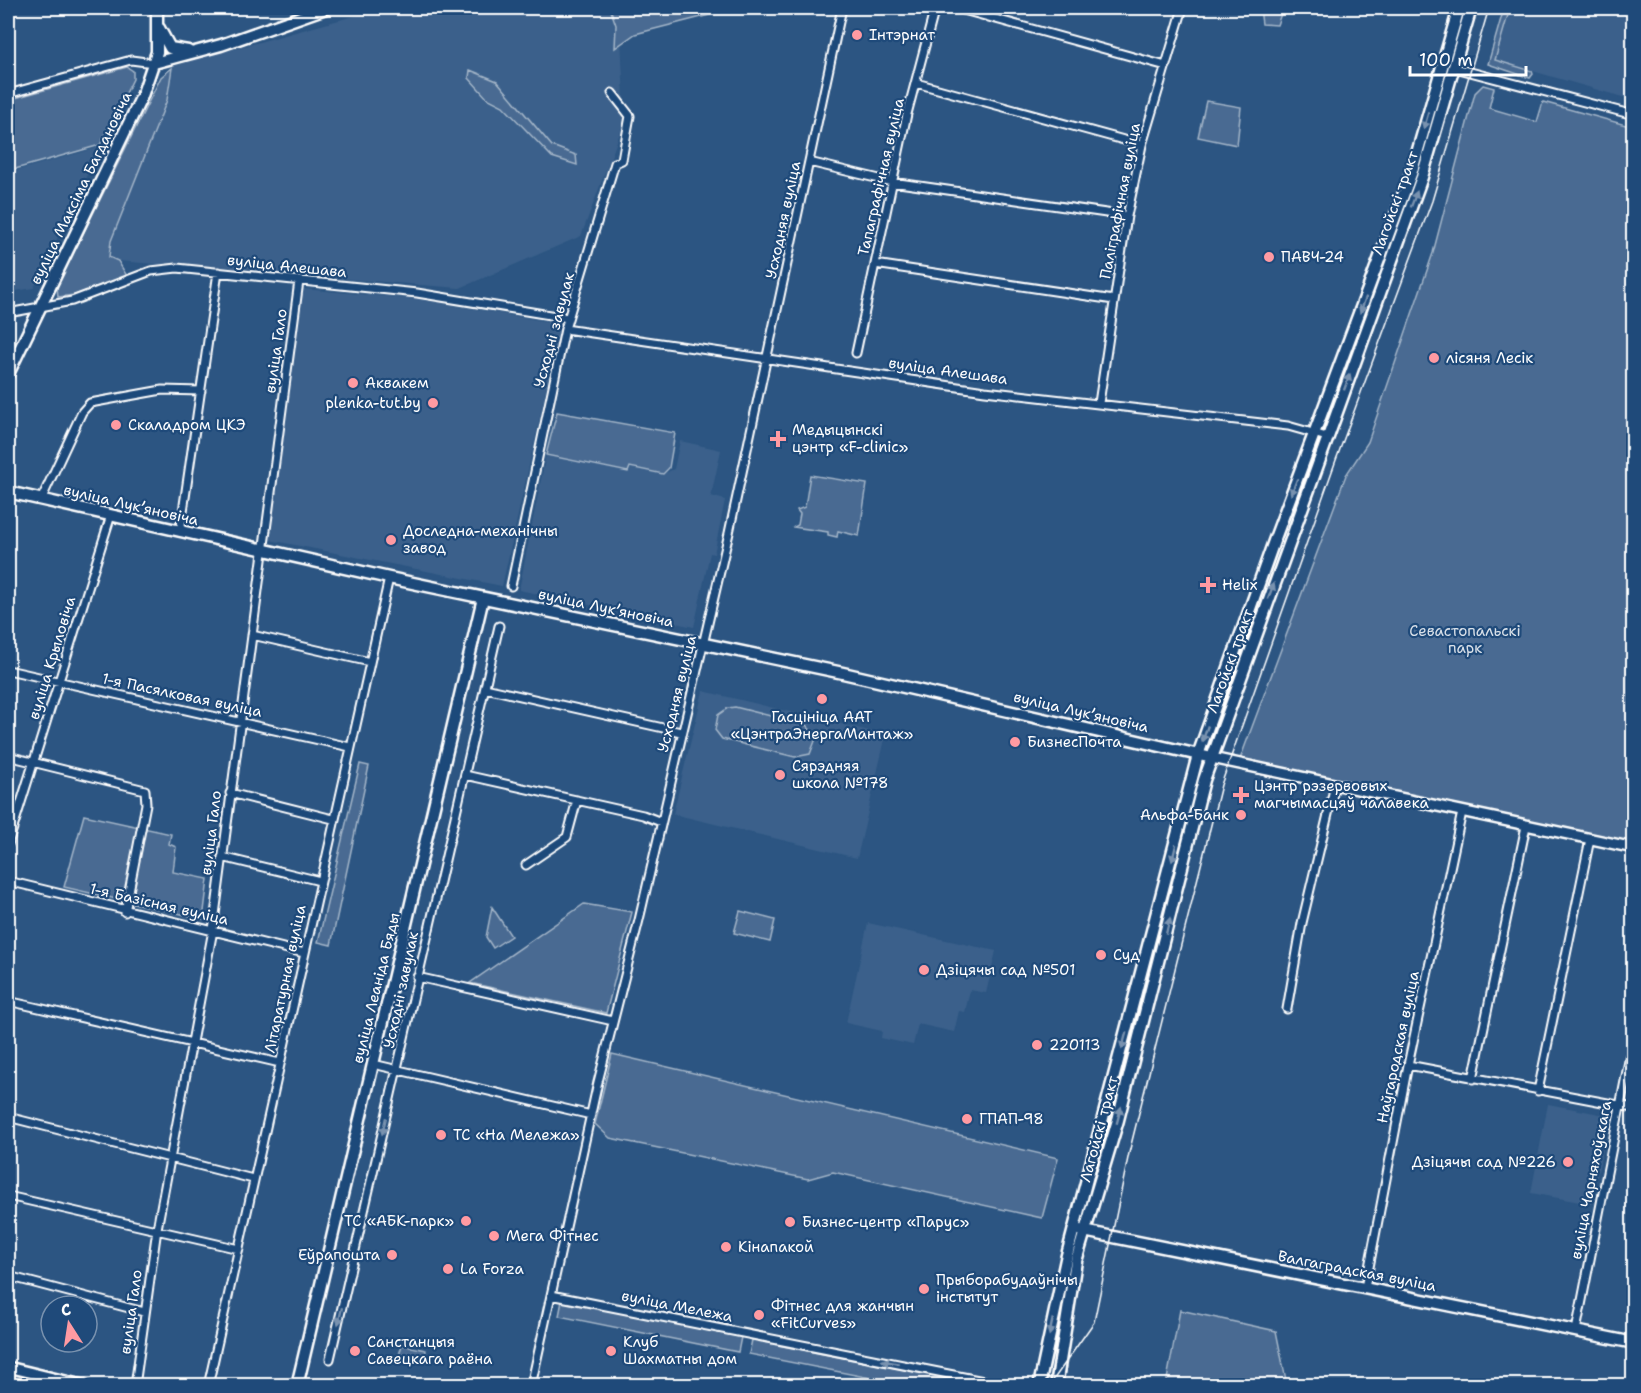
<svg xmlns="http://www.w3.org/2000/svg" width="1641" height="1393" viewBox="0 0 1641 1393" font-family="'Shantell Sans',sans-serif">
	<rect width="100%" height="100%" fill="#2c5582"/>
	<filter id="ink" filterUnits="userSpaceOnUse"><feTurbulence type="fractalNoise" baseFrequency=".0167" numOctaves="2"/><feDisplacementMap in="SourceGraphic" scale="12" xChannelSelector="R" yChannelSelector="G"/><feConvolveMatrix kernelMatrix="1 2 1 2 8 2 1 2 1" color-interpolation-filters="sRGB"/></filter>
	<g filter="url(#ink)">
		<!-- built -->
		<path fill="#3b618b" d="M383 8H610L621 38 625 120 581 236 460 288 118 261 110 258 112 241 167 100 172 66Z
			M1510 8 1633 9V100L1495 60Z
			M100 147 34 288 8 292V173Z
			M303 289 418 299 561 324 502 586 270 540Z
			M680 441 721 450 711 496 725 500 714 554 710 553 694 627 519 590 546 455 628 472 629 467 663 474 674 469Z
			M703 691 886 735 857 858 673 814Z
			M868 923 996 951 986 993 970 990 965 1012 959 1011 954 1032 918 1024 913 1045 881 1038 882 1031 846 1023Z
			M1548 1104 1610 1116 1591 1204 1531 1193Z"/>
		<!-- green -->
		<path fill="#486b92" stroke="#a4b5c8" stroke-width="1.5" d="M610 8H737L635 34 615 48 616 25Z
			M1260 8H1283L1277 25 1262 24Z
			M1504 8H1510L1495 60 1532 71 1533 74 1530 78 1488 64Z
			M127 67 133 71V79L100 145 8 171V100Z
			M172 68 167 100 111 241 109 257 118 261 127 276 75 295 58 297 57 286 161 77Z
			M470 70 497 81 552 146 576 155 577 165 552 157 503 106 487 98 469 78Z
			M1483 85 1494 88 1489 108 1537 122 1543 102 1633 127V848L1239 762 1346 475 1368 442 1433 253 1475 93Z
			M1206 101 1241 107 1237 145 1198 137Z
			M557 412 675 433 669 468 663 474 630 467 628 472 546 455Z
			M810 475 867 484 859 536 838 531 837 537 828 535V532L794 527 798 525 800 514 797 510 805 507Z
			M735 707 806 725 814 734 815 741 810 754 795 757 722 739 715 730 718 715 728 708Z
			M360 764 369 766 331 945 318 942Z
			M84 815 171 834 169 844 176 847 173 872 208 879 203 919 64 887Z
			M584 904 632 912 606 1013 470 983Z
			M492 907 511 936 493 948 486 937Z
			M740 911 775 920 770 942 734 933Z
			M612 1054 1058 1158 1042 1218 833 1172 808 1179 610 1138 595 1124Z
			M562 1301 741 1337 738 1352 559 1316Z
			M1180 1310 1276 1331 1287 1385H1166Z
			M752 1340 961 1381 960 1385H906L749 1354Z
			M402 1345 426 1350 424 1360 399 1355Z"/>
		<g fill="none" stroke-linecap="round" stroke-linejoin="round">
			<!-- minor casing -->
			<g stroke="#fff" stroke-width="11">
				<path id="minor" d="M956 8 1166 66
					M1455 68 1634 115
					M916 83 1142 145
					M8 94 131 60 154 63
					M809 162 892 182 1127 216
					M875 264 1114 300
					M8 313 72 301 151 271 177 268 417 293 568 318
					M565 329 985 391 1288 426 1327 437
					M856 353 907 114 935 8
					M1099 403 1127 216 1142 145 1183 8
					M41 500 82 412 90 403 162 390 201 391
					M180 532 218 272
					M511 586 565 329 615 163 622 160 630 116 612 93
					M252 635 370 662
					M8 670 350 747
					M485 688 681 732
					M8 756 145 790 146 804 125 912
					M465 775 643 815 661 822
					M230 793 333 819
					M8 844 111 515
					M222 857 320 881
					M526 865 567 837 577 800
					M8 881 304 953
					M417 977 613 1021
					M8 1001 280 1063
					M1287 1009 1302 923 1335 785
					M373 1064 591 1115
					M1408 1065 1634 1108
					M1473 1079 1526 826
					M1538 1091 1590 839
					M8 1117 253 1179
					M8 1196 239 1249
					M8 1276 144 1312
					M1365 1288 1408 1065 1462 812
					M551 1295 1009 1386
					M1576 1331 1634 1035
					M330 1359 499 626
					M135 1386 157 1229 213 930 299 281
					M208 1386 389 578
					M531 1386 598 1082 639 920 729 533 842 8"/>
			</g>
			<!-- tertiary casing -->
			<g stroke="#fff" stroke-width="14">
				<path id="tertiary" d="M1212 758 1634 848
					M8 1367 86 1386"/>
			</g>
			<!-- secondary casing -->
			<g stroke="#fff" stroke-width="15">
				<path id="secondary" d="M159 28 170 48 188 51
					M154 63 221 45 326 8
					M8 374 142 96 157 52V8
					M8 492 389 578 843 673 1212 758
					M1074 1229 1634 1343
					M297 1386 483 598"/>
			</g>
			<!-- primary casing -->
			<g stroke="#fff" stroke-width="15">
				<path id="primary" d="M1039 1386 1066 1259 1198 755 1274 541 1411 174 1459 8
					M1056 1386 1076 1261 1118 1120 1204 780 1422 177 1471 8"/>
			</g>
			<!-- minor -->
			<use href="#minor" stroke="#1f4a7a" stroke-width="7"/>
			<!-- tertiary -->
			<use href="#tertiary" stroke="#1f4a7a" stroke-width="9"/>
			<!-- secondary -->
			<use href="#secondary" stroke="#1f4a7a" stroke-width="10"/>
			<!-- primary -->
			<use href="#primary" stroke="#1f4a7a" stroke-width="10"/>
			<!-- tram -->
			<path stroke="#fff" stroke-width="1.5" d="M1049 1386 1094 1322 1129 1153 1221 785 1336 460 1432 201 1489 8"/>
		</g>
		<!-- one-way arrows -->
		<defs><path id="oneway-solid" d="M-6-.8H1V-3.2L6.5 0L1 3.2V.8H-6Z" transform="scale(1.5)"/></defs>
		<g fill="#7992af">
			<use href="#oneway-solid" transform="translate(1426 121) rotate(106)"/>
			<use href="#oneway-solid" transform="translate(1414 199) rotate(-69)"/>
			<use href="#oneway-solid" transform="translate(1363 305) rotate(111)"/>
			<use href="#oneway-solid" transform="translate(1347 382) rotate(-70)"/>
			<use href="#oneway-solid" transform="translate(1294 487) rotate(111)"/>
			<use href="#oneway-solid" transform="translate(1271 591) rotate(-70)"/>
			<use href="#oneway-solid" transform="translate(1205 734) rotate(109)"/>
			<use href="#oneway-solid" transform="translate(1174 853) rotate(104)"/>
			<use href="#oneway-solid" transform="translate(1168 926) rotate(-76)"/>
			<use href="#oneway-solid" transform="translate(1124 1041) rotate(105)"/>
			<use href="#oneway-solid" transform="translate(1119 1115) rotate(-75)"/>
			<use href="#oneway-solid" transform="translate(384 1126) rotate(103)"/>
			<use href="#oneway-solid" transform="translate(340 1316) rotate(103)"/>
			<use href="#oneway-solid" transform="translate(1051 1327) rotate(102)"/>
			<use href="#oneway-solid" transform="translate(890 1362) rotate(-169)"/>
		</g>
	</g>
	<!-- markers -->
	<g fill="#ff9aa2" stroke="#1f4a7a" stroke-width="2">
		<circle cx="857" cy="35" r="6"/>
		<circle cx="1269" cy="257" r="6"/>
		<circle cx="1434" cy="358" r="6"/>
		<circle cx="353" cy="383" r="6"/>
		<circle cx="433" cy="403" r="6"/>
		<circle cx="116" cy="425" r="6"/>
		<path d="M775 430h6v6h6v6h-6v6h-6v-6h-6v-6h6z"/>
		<circle cx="391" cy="540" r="6"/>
		<path d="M1205 576h6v6h6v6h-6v6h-6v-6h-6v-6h6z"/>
		<circle cx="822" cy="699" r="6"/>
		<circle cx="1015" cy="742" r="6"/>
		<circle cx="780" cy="775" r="6"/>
		<path d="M1238 786h6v6h6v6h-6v6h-6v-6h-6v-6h6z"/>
		<circle cx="1241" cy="815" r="6"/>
		<circle cx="1101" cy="955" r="6"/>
		<circle cx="924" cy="970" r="6"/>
		<circle cx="1037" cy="1045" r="6"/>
		<circle cx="967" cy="1119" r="6"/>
		<circle cx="441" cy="1135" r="6"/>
		<circle cx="1568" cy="1162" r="6"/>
		<circle cx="466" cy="1221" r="6"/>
		<circle cx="790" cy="1222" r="6"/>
		<circle cx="494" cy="1236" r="6"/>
		<circle cx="726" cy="1247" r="6"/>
		<circle cx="392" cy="1255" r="6"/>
		<circle cx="448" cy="1269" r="6"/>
		<circle cx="924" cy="1289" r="6"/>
		<circle cx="759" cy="1315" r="6"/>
		<circle cx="355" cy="1351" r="6"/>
		<circle cx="611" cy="1351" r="6"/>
	</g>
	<g text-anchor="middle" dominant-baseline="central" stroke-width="4.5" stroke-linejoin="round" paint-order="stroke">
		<!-- poi labels -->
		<g font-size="15" fill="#fff" stroke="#1f4a7a" text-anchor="start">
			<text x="869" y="35">Інтэрнат</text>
			<text x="1281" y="257">ПАВЧ-24</text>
			<text x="1446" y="358">лісяня Лесік</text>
			<text x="365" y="383">Аквакем</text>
			<text x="421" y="403" text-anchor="end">plenka-tut.by</text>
			<text x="128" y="425">Скаладром ЦКЭ</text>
			<text x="792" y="430">Медыцынскі<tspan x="792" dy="17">цэнтр «F-clinic»</tspan></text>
			<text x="403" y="531">Доследна-механічны<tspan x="403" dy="17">завод</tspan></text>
			<text x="1222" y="585">Helix</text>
			<text x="822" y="717" text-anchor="middle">Гасцініца ААТ<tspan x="822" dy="17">«ЦэнтраЭнергаМантаж»</tspan></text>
			<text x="1027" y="742">БизнесПочта</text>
			<text x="792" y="766">Сярэдняя<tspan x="792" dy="17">школа №178</tspan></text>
			<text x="1254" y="786">Цэнтр рэзервовых<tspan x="1254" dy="17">магчымасцяў чалавека</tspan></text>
			<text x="1229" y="815" text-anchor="end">Альфа-Банк</text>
			<text x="1113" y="955">Суд</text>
			<text x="936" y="970">Дзіцячы сад №501</text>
			<text x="1049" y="1045">220113</text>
			<text x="979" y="1119">ГПАП-98</text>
			<text x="453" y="1135">ТС «На Мележа»</text>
			<text x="1556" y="1162" text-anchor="end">Дзіцячы сад №226</text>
			<text x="454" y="1221" text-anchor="end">ТС «АБК-парк»</text>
			<text x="802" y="1222">Бизнес-центр «Парус»</text>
			<text x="506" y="1236">Мега Фітнес</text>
			<text x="738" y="1247">Кінапакой</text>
			<text x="380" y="1255" text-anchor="end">Еўрапошта</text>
			<text x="460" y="1269">La Forza</text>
			<text x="936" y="1280">Прыборабудаўнічы<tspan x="936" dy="17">інстытут</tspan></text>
			<text x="771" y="1306">Фітнес для жанчын<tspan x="771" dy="17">«FitCurves»</tspan></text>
			<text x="367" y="1342">Санстанцыя<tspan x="367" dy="17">Савецкага раёна</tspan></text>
			<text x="623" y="1342">Клуб<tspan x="623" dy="17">Шахматны дом</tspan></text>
		</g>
		<!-- street labels -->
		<g font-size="15" fill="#fff" stroke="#1f4a7a">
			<text transform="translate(881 177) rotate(-77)">Тапаграфічная вуліца</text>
			<text transform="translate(81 188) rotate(-64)">вуліца Максіма Багдановіча</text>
			<text transform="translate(1120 201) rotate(-79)">Паліграфічная вуліца</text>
			<text transform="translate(1395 203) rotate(-70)">Лагойскі тракт</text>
			<text transform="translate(783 220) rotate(-78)">Усходняя вуліца</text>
			<text transform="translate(287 266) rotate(6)">вуліца Алешава</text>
			<text transform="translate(554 330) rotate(-75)">Усходні завулак</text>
			<text transform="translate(276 351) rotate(-82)">вуліца Гало</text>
			<text transform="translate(948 371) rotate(8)">вуліца Алешава</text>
			<text transform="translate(131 505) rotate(13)">вуліца Лукʼяновіча</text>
			<text transform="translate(606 608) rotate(12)">вуліца Лукʼяновіча</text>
			<text transform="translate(52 658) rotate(-73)">вуліца Крыловіча</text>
			<text transform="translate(1230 661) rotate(-70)">Лагойскі тракт</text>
			<text transform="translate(677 694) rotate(-76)">Усходняя вуліца</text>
			<text transform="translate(182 695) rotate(12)">1-я Пасялковая вуліца</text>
			<text transform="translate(1081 712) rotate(13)">вуліца Лукʼяновіча</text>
			<text transform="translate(211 833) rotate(-83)">вуліца Гало</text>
			<text transform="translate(159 904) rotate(13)">1-я Базісная вуліца</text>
			<text transform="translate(285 979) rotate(-78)">Літаратурная вуліца</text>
			<text transform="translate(376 988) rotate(-76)">вуліца Леаніда Бяды</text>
			<text transform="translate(401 990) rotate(-78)">Усходні завулак</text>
			<text transform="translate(1398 1047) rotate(-78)">Наўгародская вуліца</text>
			<text transform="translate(1099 1129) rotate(-75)">Лагойскі тракт</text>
			<text transform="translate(1591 1180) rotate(-79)">вуліца Чарняхоўскага</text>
			<text transform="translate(1357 1271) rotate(11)">Валгаградская вуліца</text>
			<text transform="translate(677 1306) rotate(11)">вуліца Мележа</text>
			<text transform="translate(131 1312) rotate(-82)">вуліца Гало</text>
		</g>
		<!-- park labels -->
		<g font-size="15" fill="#dae1e9" stroke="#1f4a7a">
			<text x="1465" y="631">Севастопальскі<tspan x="1465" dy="17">парк</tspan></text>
		</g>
	</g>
	<!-- margin -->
	<rect width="1641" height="1393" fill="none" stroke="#1f4a7a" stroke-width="30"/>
	<rect x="15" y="15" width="1611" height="1363" fill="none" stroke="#fff" stroke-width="2" filter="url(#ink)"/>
	<!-- north arrow -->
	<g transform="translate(69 1324) rotate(348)"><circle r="28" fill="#1f4a7a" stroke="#7992af" stroke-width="1.5"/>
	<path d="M0-4.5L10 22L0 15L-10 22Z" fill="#ff9aa2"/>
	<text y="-9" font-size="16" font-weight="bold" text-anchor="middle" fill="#ffffff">С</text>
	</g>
	<!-- scale -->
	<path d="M1410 66v9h116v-9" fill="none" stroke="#ffffff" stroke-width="3"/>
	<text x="1419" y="66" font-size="18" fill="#ffffff" stroke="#1f4a7a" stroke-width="4.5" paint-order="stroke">100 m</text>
</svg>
